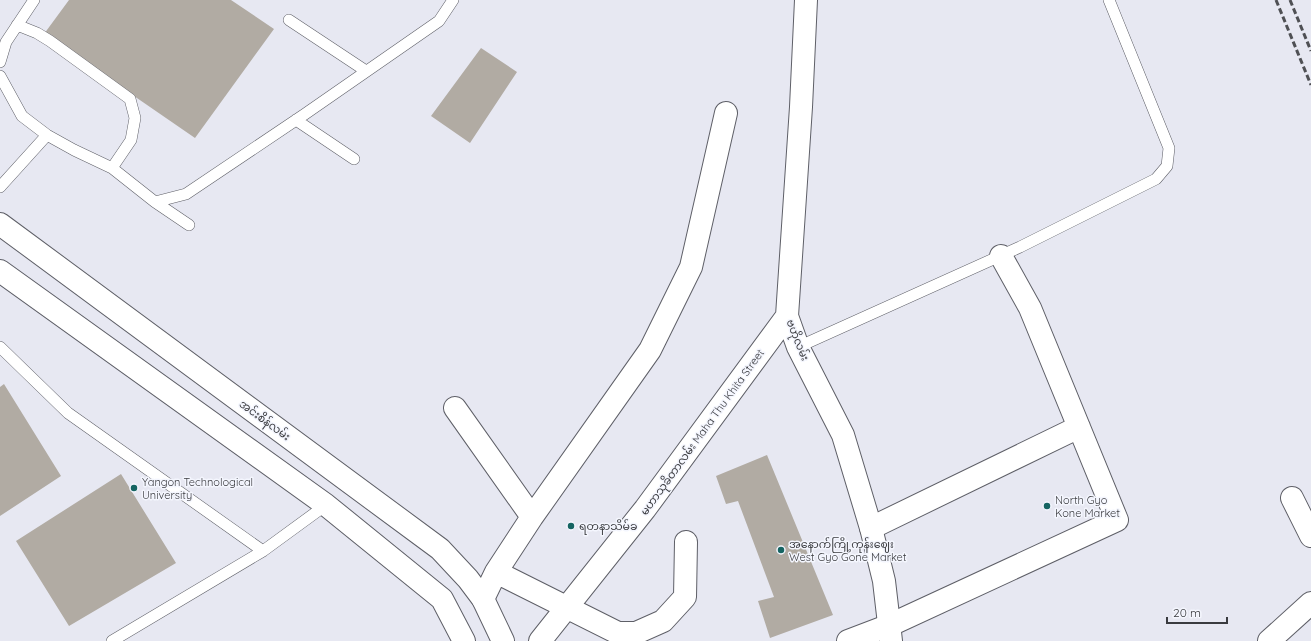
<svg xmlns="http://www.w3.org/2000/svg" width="1311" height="641" viewBox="0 0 1311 641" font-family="Quicksand,'Noto Sans Myanmar',sans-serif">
	<rect width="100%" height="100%" fill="#e7e8f2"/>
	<!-- building -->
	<path fill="#b1aba3" d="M69 0H231L274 29 195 138 44 34Z
		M481 48 517 72 470 143 431 116Z
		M4 384 61 476 0 516V387Z
		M767 455 833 615 770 638 758 601 774 597 738 501 726 504 716 476Z
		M121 474 176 563 69 626 16 541Z"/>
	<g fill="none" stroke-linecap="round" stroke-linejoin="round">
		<!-- lane casing -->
		<g stroke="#5e5f67" stroke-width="12">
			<path id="lane" d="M289 20 366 71
				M17 25 37 33 50 41 130 99 135 118 131 140 112 168
				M0 62 6 42 34 0
				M0 76 22 116 47 135 74 150 112 168 155 202 186 194 305 114 439 21 453 0
				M296 120 354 159
				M0 187 47 135
				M155 202 189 225
				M0 347 68 413 263 551
				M798 347 1020 247 1156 179 1167 166 1169 148 1109 0
				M112 641 263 551 326 505"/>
		</g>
		<!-- street casing -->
		<g stroke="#5e5f67" stroke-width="24">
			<path id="street" d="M455 408 532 517
				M1292 498 1311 536
				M871 528 1079 427
				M496 572 618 633H636L663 621 685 597 686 542
				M483 599 496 572 532 517 650 350 691 267 726 113
				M848 641 890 625 1117 520 1030 308 1001 256
				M1269 641 1311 603"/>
		</g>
		<!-- secondary casing -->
		<g stroke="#5e5f67" stroke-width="24">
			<path id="secondary" d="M806 0 801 107 787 316 798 347 843 435 871 528 884 581 891 641
				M540 641 645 509 787 316"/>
		</g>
		<!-- primary casing -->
		<g stroke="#5e5f67" stroke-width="24">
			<path id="primary" d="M0 224 440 549 468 579 483 599 503 641
				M0 271 326 505 442 599 464 641"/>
		</g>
		<!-- lane -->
		<use href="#lane" stroke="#fff" stroke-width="11"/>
		<!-- street -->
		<use href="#street" stroke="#fff" stroke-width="22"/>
		<!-- secondary -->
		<use href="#secondary" stroke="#fff" stroke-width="22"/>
		<!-- primary -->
		<use href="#primary" stroke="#fff" stroke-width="22"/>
		<!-- rail -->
		<path stroke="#4f5054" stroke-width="3" stroke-dasharray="6 3" stroke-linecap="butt" d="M1276 0 1311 85
			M1290 0 1311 51"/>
	</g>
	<!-- markers -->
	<g fill="#156462" stroke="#f4f6fe" stroke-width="1.5">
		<circle cx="134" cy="488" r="4"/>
		<circle cx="1047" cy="506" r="4"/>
		<circle cx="571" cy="526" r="4"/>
		<circle cx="781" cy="550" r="4"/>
	</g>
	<g text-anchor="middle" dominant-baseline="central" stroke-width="3" stroke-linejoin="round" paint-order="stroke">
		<!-- street labels -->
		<g font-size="11" fill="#3a3b3f" stroke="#f4f6fe">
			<text transform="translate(798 340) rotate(68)">ဗဟိုလမ်း</text>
			<text transform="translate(265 420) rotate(36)">အင်းစိန်လမ်း</text>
			<text transform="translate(702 432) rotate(-54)">မဟာသုခိတာလမ်း Maha Thu Khita Street</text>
		</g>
		<!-- poi labels -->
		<g font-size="11" fill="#3a3b3f" stroke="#f4f6fe" text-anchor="start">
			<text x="142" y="482">Yangon Technological<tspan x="142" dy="13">University</tspan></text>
			<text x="1055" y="500">North Gyo<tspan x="1055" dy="13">Kone Market</tspan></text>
			<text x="579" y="526">ရတနာသိမ်ခ</text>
			<text x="789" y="544">အနောက်ကြို့ကုန်းဈေး<tspan x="789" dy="13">West Gyo Gone Market</tspan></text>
		</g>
	</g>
	<!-- scale -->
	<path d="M1167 617v6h60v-6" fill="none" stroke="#3a3b3f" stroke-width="2"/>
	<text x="1173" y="617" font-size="12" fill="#3a3b3f" stroke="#f4f6fe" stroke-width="3" paint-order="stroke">20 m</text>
</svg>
